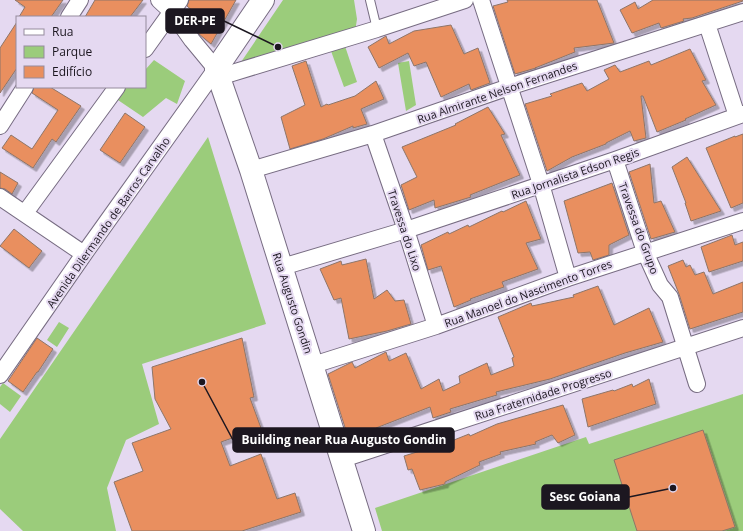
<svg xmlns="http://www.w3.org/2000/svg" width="743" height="531" viewBox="0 0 743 531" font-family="'Open Sans',sans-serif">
	<defs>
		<filter id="shadow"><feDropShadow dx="3.5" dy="3.5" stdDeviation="0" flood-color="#0004"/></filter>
	</defs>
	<rect width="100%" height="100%" fill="#e5d9f1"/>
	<!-- green -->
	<path fill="#9bcc7b" d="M283 0H354L357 19 355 32 239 65Z
		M345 46 357 82 344 87 331 51Z
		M154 60 185 81 177 104 166 98 143 117 112 96 119 87H145V70Z
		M409 61 416 105 406 111 398 63Z
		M208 137 266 324 142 364 159 424 126 440 107 488 116 531H23L0 509V439Z
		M59 322 69 328 57 347 47 340Z
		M3 383 21 396 10 412 0 404V387Z
		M743 394V531H382L375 508 586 437 589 444Z"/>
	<!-- building -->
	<path fill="#e98f5e" stroke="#8d7569" filter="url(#shadow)" d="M15 0H63L51 17H19L25 7Z
		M95 0H143L130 17H85Z
		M189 0H236L211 44 199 34 193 24 197 15 187 6Z
		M507 0H597L614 43 574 48 575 52 535 68H536L515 74 493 6 508 2Z
		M653 0H743V1L692 18 683 19 684 21 661 28 659 23 632 33 620 10 635 2 638 9Z
		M17 22V68L0 93V48Z
		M451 25 464 54 478 48 490 83 471 90 469 84 441 97 426 62 414 66 408 53 379 68 368 47 386 36 389 44 414 31Z
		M690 49 706 80 702 81 716 105 685 119 686 120 657 132 643 96H641L646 138 634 141 630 131 606 143V144L572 157 547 171 525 104 552 96 550 94 582 83 587 91 609 79 604 70 615 65 620 72 649 61 651 65Z
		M306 61 321 107 327 104 328 105 355 96 376 81 384 99 361 109 367 124 353 128V126L323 139 290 149 281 117 305 105 292 66Z
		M34 87H50L81 106 56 142 52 139 33 168 2 148 11 135 32 149 58 110 32 93Z
		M488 107 505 134 501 135 520 175 470 195 471 197 435 208 434 200 409 210 401 185 417 177 402 147 456 125 455 124Z
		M125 113 145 127 120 163 100 150Z
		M743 134V203L731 208 706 148 735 136V137Z
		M687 157 721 211 691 221 685 203H686L672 167Z
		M650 164 654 203 661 201 675 232 651 239 629 172Z
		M0 172 18 183 12 194 5 189 0 188Z
		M612 183 629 235 609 245V255L593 260 590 252 578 253 564 201Z
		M526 201 541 239 526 243 538 269 502 282 504 287 470 299 471 300 454 307 441 266 428 270 421 245 448 232 449 234 468 225 469 227 502 211 503 212Z
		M14 229 42 251 29 268 0 246Z
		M732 235 735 245 743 242V261L709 272 701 247Z
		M366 259 374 299 387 290 395 301 404 300 411 324 387 331 349 339 341 298 334 300 320 269 341 261 342 265Z
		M683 260 686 267 690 265 695 275 704 272 713 294 743 282V312L690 329 679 294 668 266Z
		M598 286 614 325 649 308 663 342 625 353 550 379 496 392 497 395 450 409 451 412 433 418 430 407 376 428 377 431 349 440 328 374 352 362 355 368 386 352 389 361 406 353 421 389 439 379 443 391 460 383 459 376 487 363 491 375 514 366 512 358 514 357 498 317 531 303 532 306 574 297 573 295Z
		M37 338 53 349 38 372H37L23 392 8 381Z
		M242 338 254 397 250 398 261 428 221 442 230 466 261 454 277 499 295 493 301 512 242 531H132L114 482 143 471 132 443 171 429 155 399 152 367Z
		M649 379 656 404 588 427 582 399 613 390 614 391 632 384 633 387Z
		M563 405 575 435 558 443 552 435 535 442 536 444 500 452 501 454 479 462 480 465 445 482V484L420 490 412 469 408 470 404 456 433 447 434 448 469 434 470 436 497 424Z
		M703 430 735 527 722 531H637L614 460Z"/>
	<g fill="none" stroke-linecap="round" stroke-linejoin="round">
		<!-- lane casing -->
		<g stroke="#776c82" stroke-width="10">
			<path id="lane" d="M370 0 377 29"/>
		</g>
		<!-- street casing -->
		<g stroke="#776c82" stroke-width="18">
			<path id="street" d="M481 0 541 184 568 278
				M69 17 80 0
				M707 24 737 116
				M145 49 180 0
				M219 77 377 29 465 0
				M0 126 25 87
				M373 134 406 230 436 326
				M615 160 645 252 660 285 670 297 697 384
				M251 170 373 134 509 87 743 12
				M0 197 84 254
				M25 213 117 87
				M282 267 406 230 615 160 743 114
				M313 365 436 326 568 278 743 221
				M0 375 84 254 216 69 192 40 172 12 159 0
				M343 459 743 328"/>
		</g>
		<!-- secondary casing -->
		<g stroke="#776c82" stroke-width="24">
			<path id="secondary" d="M263 0 216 69 251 170 364 531"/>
		</g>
		<!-- lane -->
		<use href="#lane" stroke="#fff" stroke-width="8"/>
		<!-- street -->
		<use href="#street" stroke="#fff" stroke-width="16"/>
		<!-- secondary -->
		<use href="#secondary" stroke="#fff" stroke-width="22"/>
	</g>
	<g text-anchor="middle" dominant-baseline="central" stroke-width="4" stroke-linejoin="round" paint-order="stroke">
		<!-- street labels -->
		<g font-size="11" fill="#1c1720" stroke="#e5d9f1">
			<text transform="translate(497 92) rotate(-19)">Rua Almirante Nelson Fernandes</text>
			<text transform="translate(575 173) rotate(-19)">Rua Jornalista Edson Regis</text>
			<text transform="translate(108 222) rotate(-55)">Avenida Dilermando de Barros Carvalho</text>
			<text transform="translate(639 228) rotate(70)">Travessa do Grupo</text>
			<text transform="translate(405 230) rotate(72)">Travessa do Lixo</text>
			<text transform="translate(528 293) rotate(-20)">Rua Manoel do Nascimento Torres</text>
			<text transform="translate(293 303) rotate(72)">Rua Augusto Gondin</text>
			<text transform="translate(543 394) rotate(-18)">Rua Fraternidade Progresso</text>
		</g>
	</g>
	<!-- callouts -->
	<path fill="none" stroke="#1c1720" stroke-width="1.5" d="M278 47L224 21M202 382L233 440M673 488L629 497"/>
	<g fill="#1c1720" stroke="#e5d9f1" stroke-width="1.5">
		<circle cx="278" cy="47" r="4"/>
		<circle cx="202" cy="382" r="4"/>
		<circle cx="673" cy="488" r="4"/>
	</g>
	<g fill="#1c1720" stroke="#1c1720" stroke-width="1.5">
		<rect x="166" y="9" width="58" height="24" rx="4"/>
		<rect x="233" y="428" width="221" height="24" rx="4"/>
		<rect x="542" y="485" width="87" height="24" rx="4"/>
	</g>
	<g font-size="12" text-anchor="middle" font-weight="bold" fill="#fff">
		<text x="195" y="25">DER-PE</text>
		<text x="344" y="444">Building near Rua Augusto Gondin</text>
		<text x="585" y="501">Sesc Goiana</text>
	</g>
	<!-- legend -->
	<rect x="16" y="16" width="130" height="72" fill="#e5d9f1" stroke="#958b9d"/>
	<rect x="24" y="29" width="20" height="6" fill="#ffffff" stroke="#958b9d"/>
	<text x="52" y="36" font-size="12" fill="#1c1720">Rua</text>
	<rect x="24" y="46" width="20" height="12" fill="#9bcc7b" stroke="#958b9d"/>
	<text x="52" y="56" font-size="12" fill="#1c1720">Parque</text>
	<rect x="24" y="66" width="20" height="12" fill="#e98f5e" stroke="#958b9d"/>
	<text x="52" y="76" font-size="12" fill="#1c1720">Edifício</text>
</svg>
